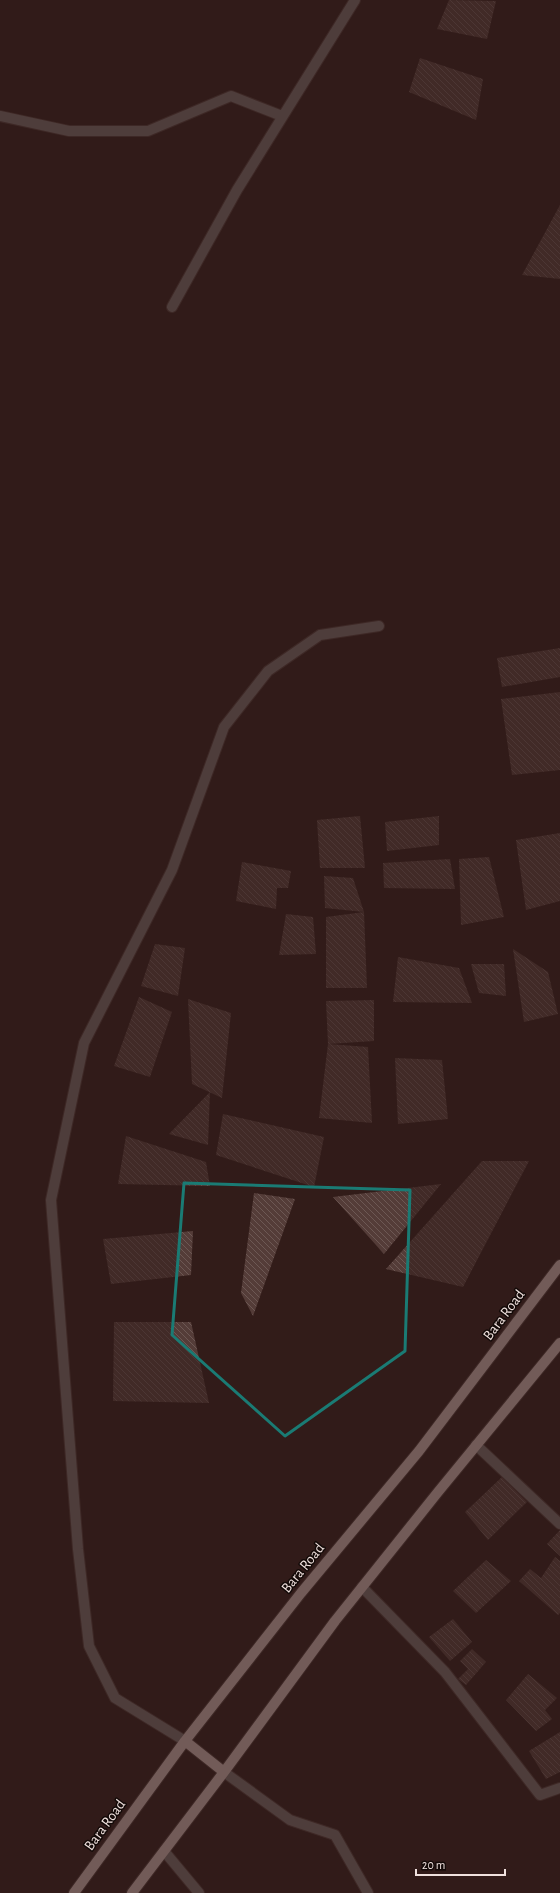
<svg xmlns="http://www.w3.org/2000/svg" width="560" height="1893" viewBox="0 0 560 1893" font-family="'Alegreya Sans',sans-serif">
	<defs>
		<pattern id="building-back-hatch" width="6" height="6" patternUnits="userSpaceOnUse"><rect width="6" height="6" fill="#543c38"/><path d="M-1 5l2 2M0 0l6 6M5-1l2 2" fill="none" stroke="#6d5854"/></pattern>
	</defs>
	<rect width="100%" height="100%" fill="#321c19"/>
	<!-- building -->
	<path fill="url(#building-back-hatch)" d="M449 0 496 1 487 39 437 29Z
		M420 58 483 79 476 120 409 92Z
		M560 205V279L522 275Z
		M560 648V677L502 687 497 658Z
		M560 692V770L512 775 501 699Z
		M360 816 365 868H320L317 820Z
		M439 816V845L387 851 385 822Z
		M560 833V901L526 910 516 840Z
		M489 857 504 917 461 925 459 859Z
		M450 859 455 889 384 888 383 863Z
		M242 862 291 871 288 888H277L276 909 236 901Z
		M324 876 353 878 364 912 325 908Z
		M364 912 367 988H326V917Z
		M286 914 313 917 316 954 279 955Z
		M155 944 185 948 178 996 141 986Z
		M513 949 548 972 558 1014 524 1022Z
		M398 957 459 968 472 1003 393 1002Z
		M471 964H504L506 996 479 993Z
		M139 997 172 1012 150 1077 114 1066Z
		M188 999 231 1013 222 1098 192 1084Z
		M374 1000V1041L328 1044 326 1001Z
		M328 1044 368 1047 372 1123 319 1118Z
		M395 1058 442 1060 448 1119 398 1124Z
		M210 1092 208 1145 169 1134Z
		M223 1114 324 1137 314 1187 216 1155Z
		M126 1136 206 1162 210 1186 118 1184Z
		M482 1161H529L463 1287 386 1269Z
		M441 1184 384 1254 333 1197Z
		M254 1193 295 1199 253 1316 241 1293Z
		M193 1231 191 1275 111 1284 103 1239Z
		M114 1322H191L209 1403 113 1401Z
		M502 1477 527 1502 488 1540 465 1512Z
		M560 1530V1556L547 1544Z
		M555 1557 560 1561V1613L558 1615 519 1581 530 1569 541 1578Z
		M486 1560 511 1581 476 1613 453 1591Z
		M453 1619 472 1642 450 1661 429 1637Z
		M472 1649 486 1662 466 1685 458 1679 468 1669 460 1661Z
		M528 1674 557 1698 545 1710 552 1719 536 1731 506 1700Z
		M560 1732V1772L546 1779 529 1751Z"/>
	<g fill="none" stroke-linecap="round" stroke-linejoin="round">
		<!-- street casing -->
		<g stroke="#4d3835" stroke-width="12">
			<path id="street" d="M0 116 69 131H148L231 96 282 116
				M172 307 237 190 355 0
				M476 1445 560 1524
				M362 1587 445 1672 540 1795 560 1788
				M185 1741 115 1698 89 1646 78 1549 51 1200 84 1043 172 870 224 727 268 671 320 635 379 626
				M224 1772 290 1820 335 1835 368 1893
				M164 1851 199 1893"/>
		</g>
		<!-- primary casing -->
		<g stroke="#4d3835" stroke-width="12">
			<path id="primary" d="M185 1741 224 1772
				M74 1893 185 1741 301 1593 419 1451 560 1265
				M132 1893 224 1772 335 1621 438 1492 560 1343"/>
		</g>
		<!-- street -->
		<use href="#street" stroke="#726664" stroke-width="10"/>
		<!-- primary -->
		<use href="#primary" stroke="#c2a9a5" stroke-width="10"/>
	</g>
	<!-- marked area -->
	<path d="M0 0H560V1893H0ZM184 1183 410 1190 405 1351 285 1436 172 1335Z" fill="#321c19" fill-opacity=".55" fill-rule="evenodd"/>
	<path fill="none" stroke="#1a7b74" stroke-width="3" stroke-linejoin="round" d="M184 1183 410 1190 405 1351 285 1436 172 1335Z"/>
	<g text-anchor="middle" dominant-baseline="central" stroke-width="3" stroke-linejoin="round" paint-order="stroke">
		<!-- street labels -->
		<g font-size="15" fill="#f0e1de" stroke="#130a08">
			<text transform="translate(504 1315) rotate(-53)">Bara Road</text>
			<text transform="translate(303 1568) rotate(-51)">Bara Road</text>
			<text transform="translate(105 1825) rotate(-54)">Bara Road</text>
		</g>
	</g>
	<!-- scale -->
	<path d="M416 1869v6h89v-6" fill="none" stroke="#f0e1de" stroke-width="2"/>
	<text x="422" y="1869" font-size="12" fill="#f0e1de" stroke="#130a08" stroke-width="3" paint-order="stroke">20 m</text>
</svg>
